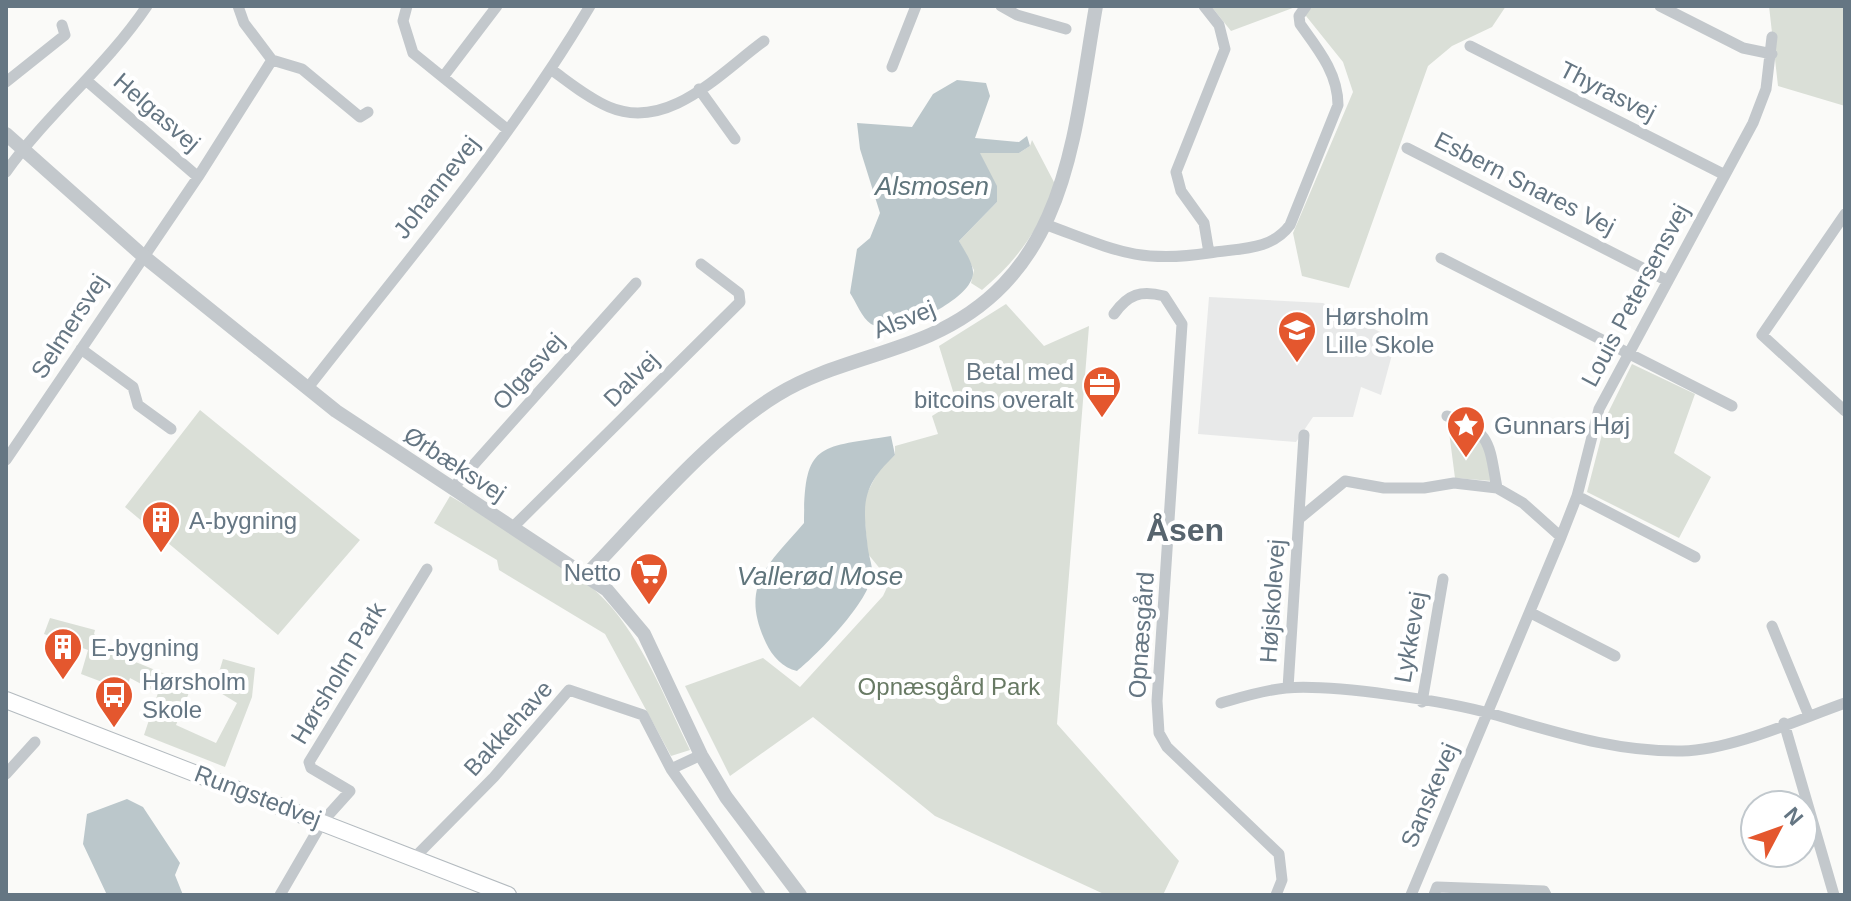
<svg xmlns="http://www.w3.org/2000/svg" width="1851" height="901" viewBox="0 0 1851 901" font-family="Helvetica,sans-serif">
	<rect width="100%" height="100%" fill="#fafaf8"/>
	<!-- built -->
	<path fill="#e8e9e9" d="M1209 297 1323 303 1396 340 1381 395 1361 387 1353 417H1313L1296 442 1198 434Z"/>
	<!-- green -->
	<path fill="#dadfd7" d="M1211 6H1506L1492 27 1452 46 1428 66 1349 288 1302 276 1293 233 1353 92 1343 62 1298 6 1231 31Z
		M1769 6H1845V106L1778 86Z
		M1032 140 1056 186C1039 229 1017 261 982 290L971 283 974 270 959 241 997 202 996 186 979 152 1019 153 1030 146Z
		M1006 304 1044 346 1089 326 1057 724 1179 861 1163 895H1106L935 816 813 717 730 776 685 686 763 658 800 687 883 596 890 581 868 554 863 501 880 468 895 455V446L938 434 932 416 956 401 939 346Z
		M1632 364 1695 394 1674 453 1711 477 1679 538 1587 492 1607 415Z
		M200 410 360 540 278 635 125 507Z
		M1448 424C1486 434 1484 444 1492 481L1455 478Z
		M450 496C499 525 578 566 613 609 647 650 667 703 690 750L671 756 605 634 499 570 497 560 434 523Z
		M50 618 95 630 94 634 116 654 192 685 176 725 216 743 237 703 214 689 223 659 255 668 252 697 225 767 144 735 158 693 130 678 126 691 81 674 88 650 44 634Z"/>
	<!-- water -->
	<path fill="#bbc7cb" d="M957 80 986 83 990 96 975 138 1019 142 1027 136 1030 146 1019 153H980L997 186V202L959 241C964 250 974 264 973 274 971 301 892 338 871 324 862 318 856 302 850 293L857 249 870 238 880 213 860 149 857 123 912 127 933 94Z
		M891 436 895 455C860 488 863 505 868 549 869 557 873 567 872 574 870 601 818 654 797 671 783 668 772 656 766 643 739 585 768 565 804 523 804 442 818 448 891 436Z
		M127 799 143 807 180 863 175 875 183 895H107L83 844 87 814Z"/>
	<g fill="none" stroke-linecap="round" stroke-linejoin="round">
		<!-- secondary casing -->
		<g stroke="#b3babf" stroke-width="18">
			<path id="secondary" d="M6 700 508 895"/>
		</g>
		<!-- minor -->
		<path stroke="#c3c8cc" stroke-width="11" d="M238 6 244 23 272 60
			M407 6 403 21 413 53 508 130
			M1001 6 1017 15 1066 29
			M1204 6 1219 25 1225 49 1176 172 1181 191 1204 223 1209 253C1239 248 1271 251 1290 225L1338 105C1338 73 1318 49 1300 24L1299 16 1306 6
			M1660 6 1743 48 1772 54
			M1470 46 1725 175
			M272 60 302 69 360 117 368 112
			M892 67 916 6
			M552 70C570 83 588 98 609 107 668 132 720 73 764 41
			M443 77 497 6
			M87 81 198 177
			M6 82 65 35 62 25
			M699 89 735 139
			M1407 148 1666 280
			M6 172C48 113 106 67 147 6
			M1845 214 1762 335 1845 411
			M1047 225C1113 249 1137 264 1209 253
			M1441 258 1732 406
			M1114 314C1128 294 1141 290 1164 296L1182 324 1157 701 1159 733 1167 747 1279 854 1282 880 1276 895
			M81 349 133 387 138 405 171 429
			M307 389C404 264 509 143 590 6
			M1447 416C1492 431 1489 445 1497 488
			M6 460 198 177 272 60
			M452 489 636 283
			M1577 496 1695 557
			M1300 518 1345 481 1384 488H1424L1454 483 1497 488 1523 503 1561 537
			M513 527 740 302 739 293 701 264
			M1531 613 1615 656
			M1772 626 1809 716
			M1288 688 1304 435
			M1422 702 1443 579
			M1221 703C1242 697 1264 690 1286 688 1333 684 1446 701 1492 714 1556 732 1614 752 1682 751 1732 750 1797 720 1845 703
			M1784 723 1834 895
			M701 755 671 769 760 895
			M6 774 35 742
			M415 857 494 777 569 690 643 715 671 769
			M280 895 323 821 350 791 311 768 309 762 427 569
			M1411 895 1561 537 1577 496 1599 409 1753 123 1766 89 1772 37
			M1434 895 1437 887 1544 891 1546 895"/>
		<!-- tertiary -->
		<path stroke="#c3c8cc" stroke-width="14" d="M6 134 142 255 336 411 607 590 644 634 701 755 726 797 800 895
			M587 574C643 516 710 436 777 395 824 366 880 357 930 335 1069 273 1073 137 1096 6"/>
		<!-- secondary -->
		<use href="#secondary" stroke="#fff" stroke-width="16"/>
	</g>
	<!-- icons -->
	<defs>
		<g id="school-pin" transform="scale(2)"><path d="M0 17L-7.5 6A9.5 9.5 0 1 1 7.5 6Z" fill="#e4572e" stroke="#fff"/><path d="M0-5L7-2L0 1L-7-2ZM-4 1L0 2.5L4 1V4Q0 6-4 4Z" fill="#fff"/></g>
		<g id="office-pin" transform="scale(2)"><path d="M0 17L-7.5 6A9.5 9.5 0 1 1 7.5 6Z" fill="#e4572e" stroke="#fff"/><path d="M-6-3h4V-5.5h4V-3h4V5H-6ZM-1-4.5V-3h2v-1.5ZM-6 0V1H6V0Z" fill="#fff"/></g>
		<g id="sight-pin" transform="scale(2)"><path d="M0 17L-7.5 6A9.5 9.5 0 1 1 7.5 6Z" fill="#e4572e" stroke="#fff"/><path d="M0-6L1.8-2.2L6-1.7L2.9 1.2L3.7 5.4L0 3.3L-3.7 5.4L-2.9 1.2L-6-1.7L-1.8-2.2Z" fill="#fff"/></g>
		<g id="building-pin" transform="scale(2)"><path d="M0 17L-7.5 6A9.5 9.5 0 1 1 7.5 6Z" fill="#e4572e" stroke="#fff"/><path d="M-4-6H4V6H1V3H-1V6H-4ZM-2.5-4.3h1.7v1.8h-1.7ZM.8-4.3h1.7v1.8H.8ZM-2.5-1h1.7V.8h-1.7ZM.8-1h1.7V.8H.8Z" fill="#fff"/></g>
		<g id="supermarket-pin" transform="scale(2)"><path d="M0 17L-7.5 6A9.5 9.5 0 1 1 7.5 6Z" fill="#e4572e" stroke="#fff"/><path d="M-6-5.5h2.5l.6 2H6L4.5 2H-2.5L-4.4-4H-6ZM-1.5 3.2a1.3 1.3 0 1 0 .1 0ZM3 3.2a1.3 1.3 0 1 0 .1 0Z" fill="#fff"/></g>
		<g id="bus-pin" transform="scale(2)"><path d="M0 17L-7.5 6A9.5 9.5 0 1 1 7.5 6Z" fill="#e4572e" stroke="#fff"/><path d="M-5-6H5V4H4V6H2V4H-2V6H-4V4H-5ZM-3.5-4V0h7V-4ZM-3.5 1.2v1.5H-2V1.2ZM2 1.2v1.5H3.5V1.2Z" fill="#fff"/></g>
	</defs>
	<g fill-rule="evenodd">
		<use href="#school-pin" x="1297" y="330"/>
		<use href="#office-pin" x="1102" y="385"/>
		<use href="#sight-pin" x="1466" y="425"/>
		<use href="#building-pin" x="161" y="520"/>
		<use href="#supermarket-pin" x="649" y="572"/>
		<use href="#building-pin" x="63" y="647"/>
		<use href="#bus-pin" x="114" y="695"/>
	</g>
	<g text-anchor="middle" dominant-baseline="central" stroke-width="8" stroke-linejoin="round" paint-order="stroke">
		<!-- street labels -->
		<g font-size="24" fill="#657683" stroke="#fff">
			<text transform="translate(1608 91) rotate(27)">Thyrasvej</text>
			<text transform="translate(157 112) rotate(41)">Helgasvej</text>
			<text transform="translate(1525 183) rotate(27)">Esbern Snares Vej</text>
			<text transform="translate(436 187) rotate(-52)">Johannevej</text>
			<text transform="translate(1635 295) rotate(-62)">Louis Petersensvej</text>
			<text transform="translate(904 319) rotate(-22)">Alsvej</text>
			<text transform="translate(69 326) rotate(-57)">Selmersvej</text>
			<text transform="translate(528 371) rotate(-48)">Olgasvej</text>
			<text transform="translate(631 379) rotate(-45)">Dalvej</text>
			<text transform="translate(455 464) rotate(33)">Ørbæksvej</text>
			<text transform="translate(1272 601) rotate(-86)">Højskolevej</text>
			<text transform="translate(1141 635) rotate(-86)">Opnæsgård</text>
			<text transform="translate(1410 637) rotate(-80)">Lykkevej</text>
			<text transform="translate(338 673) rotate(-59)">Hørsholm Park</text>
			<text transform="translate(508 728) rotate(-48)">Bakkehave</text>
			<text transform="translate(1429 795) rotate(-67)">Sanskevej</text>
			<text transform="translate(258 796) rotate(21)">Rungstedvej</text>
		</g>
		<!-- poi labels -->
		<g font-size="24" fill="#657683" stroke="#fff" text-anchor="start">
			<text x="1325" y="316">Hørsholm<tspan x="1325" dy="28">Lille Skole</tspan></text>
			<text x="1074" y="371" text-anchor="end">Betal med<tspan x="1074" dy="28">bitcoins overalt</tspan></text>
			<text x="1494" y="425">Gunnars Høj</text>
			<text x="189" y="520">A-bygning</text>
			<text x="621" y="572" text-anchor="end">Netto</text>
			<text x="91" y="647">E-bygning</text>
			<text x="142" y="681">Hørsholm<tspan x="142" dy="28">Skole</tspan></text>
		</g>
		<!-- park labels -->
		<g font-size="24" fill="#687a64" stroke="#fff">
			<text x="949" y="686">Opnæsgård Park</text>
		</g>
		<!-- water labels -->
		<g font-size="26" font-style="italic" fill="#60757c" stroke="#fff">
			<text x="932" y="186">Alsmosen</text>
			<text x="820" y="576">Vallerød Mose</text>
		</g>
		<!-- district labels -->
		<g font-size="32" font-weight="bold" fill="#57646e" stroke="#fff">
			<text x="1185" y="530">Åsen</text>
		</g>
	</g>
	<!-- border -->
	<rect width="1851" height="901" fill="none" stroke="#657683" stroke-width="16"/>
	<!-- north arrow -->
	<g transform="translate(1779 829) rotate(49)"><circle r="38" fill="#ffffff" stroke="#c1c8cd" stroke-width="2"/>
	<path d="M0-6L14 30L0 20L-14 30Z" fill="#e4572e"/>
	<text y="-12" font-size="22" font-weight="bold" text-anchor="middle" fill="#657683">N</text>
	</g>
</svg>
